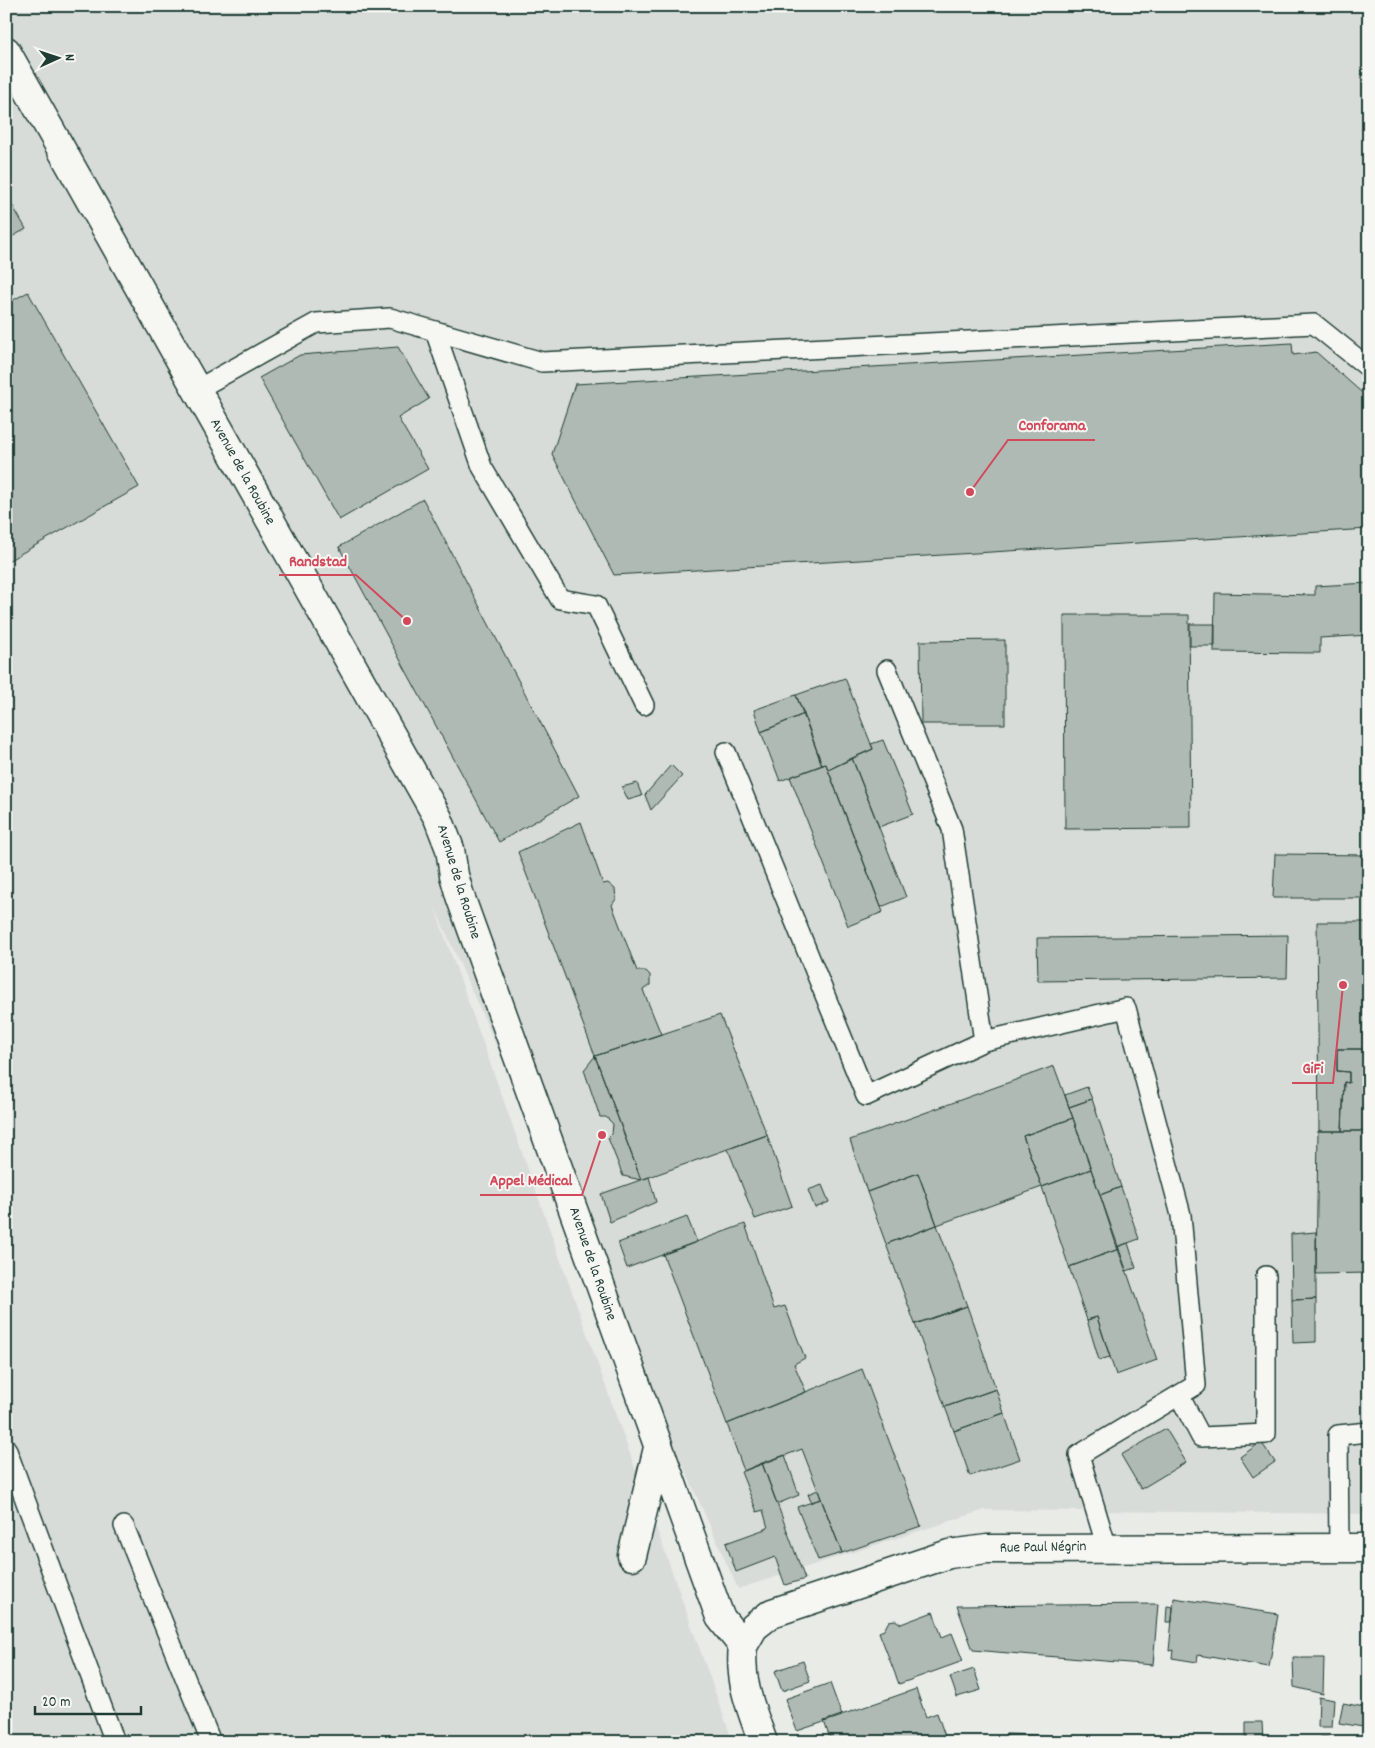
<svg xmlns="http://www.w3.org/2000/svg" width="1375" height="1748" viewBox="0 0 1375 1748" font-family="Dekko,sans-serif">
	<rect width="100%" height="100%" fill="#e9ebe7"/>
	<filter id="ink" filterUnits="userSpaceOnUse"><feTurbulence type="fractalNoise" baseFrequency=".02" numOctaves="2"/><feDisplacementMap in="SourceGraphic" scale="10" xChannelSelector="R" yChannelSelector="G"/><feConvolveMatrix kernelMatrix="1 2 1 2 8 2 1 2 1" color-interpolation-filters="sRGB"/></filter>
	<g filter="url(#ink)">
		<!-- built -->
		<path fill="#d8dcd8" d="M6 6H1369V1514L985 1510 738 1589 434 906 733 1742H6Z"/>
		<!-- building -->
		<path fill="#b0bab5" stroke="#1f3d34" d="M6 194 26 229 6 240Z
			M28 292 139 487 6 562V304Z
			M1292 343 1293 355 1316 352 1369 399V529L614 575 552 454 575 384Z
			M398 347 429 399 398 418 428 469 339 520 259 378 300 355Z
			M423 499 579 796 499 842 339 547Z
			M1369 583V635L1320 638V653L1214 652 1215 593 1315 595V586Z
			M1064 615H1189L1191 828 1065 829Z
			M1190 624H1215V646H1190Z
			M1005 640V724H921L920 641Z
			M845 678 873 749 828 770 826 764 822 765 796 695Z
			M796 695 804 714 761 732 754 710Z
			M804 714 822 765 780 781 761 732Z
			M883 740 913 814 879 827 852 758 873 749 871 744Z
			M852 758 906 897 881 907 828 770Z
			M826 764 883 912 848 926 790 777Z
			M671 765 682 776 651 810 645 795Z
			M637 783 642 796 628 800 622 787Z
			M581 822 603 884 608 883 615 889 616 899 612 905 637 971H646L650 975V985L643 990 661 1034 595 1056 518 852Z
			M1275 854 1369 855V898H1273Z
			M1317 922H1369V1131L1366 1049H1337V1071L1349 1072V1083L1344 1082 1342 1131H1319Z
			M1288 935 1287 978 1038 981 1037 938Z
			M720 1015 767 1135 641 1180 595 1056Z
			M1337 1049H1366L1367 1131H1342L1344 1082 1349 1083V1072L1337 1071Z
			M595 1056 641 1180 623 1176 608 1138 612 1134 613 1124 606 1117H600L584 1070Z
			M1054 1066 1073 1118 1023 1136 1042 1187 937 1225 918 1173 867 1192 850 1140Z
			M1087 1087 1092 1099 1069 1107 1065 1095Z
			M1092 1099 1121 1187 1100 1195 1069 1107Z
			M1073 1118 1091 1169 1042 1187 1023 1136Z
			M1318 1131H1369V1273L1316 1274Z
			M767 1135 792 1206 755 1219 728 1149Z
			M1091 1169 1119 1249 1069 1267 1042 1187Z
			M918 1173 937 1225 886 1244 867 1192Z
			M649 1177 656 1202 610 1222 601 1194Z
			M822 1185 829 1202 815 1208 808 1190Z
			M1121 1187 1139 1239 1117 1247 1100 1195Z
			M687 1217 697 1242 627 1268 618 1243Z
			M745 1224 774 1309 785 1306 805 1358 794 1364 806 1392 727 1424 663 1254Z
			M937 1225 967 1306 915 1324 886 1244Z
			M1316 1232V1299L1292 1300 1291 1234Z
			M1128 1243 1136 1268 1126 1271 1117 1247Z
			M1119 1249 1157 1360 1116 1375 1097 1317 1087 1320 1069 1267Z
			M1316 1299V1342L1293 1343 1292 1300Z
			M967 1306 996 1389 945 1407 915 1324Z
			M1097 1317 1110 1357 1099 1360 1087 1320Z
			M862 1369 921 1526 842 1553 802 1449 744 1471 727 1424Z
			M996 1389 1004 1413 954 1431 945 1407Z
			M1004 1413 1020 1459 970 1476 954 1431Z
			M1166 1429 1186 1462 1141 1489 1121 1455Z
			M1261 1442 1275 1462 1253 1477 1240 1457Z
			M785 1455 799 1495 777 1504 762 1463Z
			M762 1463 805 1579 785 1585 775 1557 736 1572 726 1543 768 1528 763 1510 757 1512 741 1472Z
			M818 1490 821 1499 811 1502 808 1494Z
			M821 1499 842 1553 818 1560 797 1507Z
			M1174 1598 1278 1614 1269 1667 1198 1655 1197 1662 1172 1658 1173 1650 1169 1651Z
			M1158 1604 1153 1665 973 1650 957 1606Z
			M1167 1606 1173 1607 1172 1622H1166Z
			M933 1612 942 1637 952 1633 963 1661 899 1684 879 1632 884 1630 889 1621 895 1620 901 1624Z
			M1293 1658H1324L1323 1694 1294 1687Z
			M803 1661 810 1681 782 1691 775 1671Z
			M974 1669 981 1690 957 1697 950 1677Z
			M830 1683 842 1716 797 1731 785 1699Z
			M916 1689 926 1717 937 1713 947 1742H831L824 1721Z
			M1319 1697 1334 1700 1332 1727H1318Z
			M1343 1703 1369 1708V1728L1339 1723Z
			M1246 1722H1262L1263 1741 1246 1740Z
			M1006 1734 1182 1740V1742H1009Z
			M1321 1737H1328V1742H1320Z
			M1222 1738H1245L1246 1742H1222Z"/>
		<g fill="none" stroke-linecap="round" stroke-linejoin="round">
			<!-- service casing -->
			<g stroke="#1f3d34" stroke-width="22">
				<path id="service" d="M435 331 482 467 560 599 596 605 644 705
					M196 390 316 323 390 318 542 362 1314 324 1369 368
					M887 670 952 829 984 1041 1126 1008 1181 1215 1196 1385 1079 1455 1107 1548
					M726 752 866 1096 984 1041
					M1179 1395 1201 1437 1266 1434V1276
					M6 1448 115 1742
					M124 1526 211 1742
					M1339 1548 1338 1435 1369 1432"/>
			</g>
			<!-- minor casing -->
			<g stroke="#1f3d34" stroke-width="31">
				<path id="minor" d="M6 51 438 818 450 849 454 875 460 896 720 1617 743 1646C739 1682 751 1708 763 1742
					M632 1556 658 1448
					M743 1646 754 1627 772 1613 949 1554 987 1549 1369 1548"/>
			</g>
			<!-- service -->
			<use href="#service" stroke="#f6f6f2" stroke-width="19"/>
			<!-- minor -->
			<use href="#minor" stroke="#f6f6f2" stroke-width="28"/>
		</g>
	</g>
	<g text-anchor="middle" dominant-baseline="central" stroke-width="4" stroke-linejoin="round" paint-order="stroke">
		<!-- street labels -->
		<g font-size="15" fill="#1f3d34" stroke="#f6f6f2">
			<text transform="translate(242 472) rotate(61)">Avenue de la Roubine</text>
			<text transform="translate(458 882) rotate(73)">Avenue de la Roubine</text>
			<text transform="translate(592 1264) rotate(71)">Avenue de la Roubine</text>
			<text transform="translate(1043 1548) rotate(-1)">Rue Paul Négrin</text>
		</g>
	</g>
	<!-- callouts -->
	<path fill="none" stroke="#d1495b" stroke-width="2" d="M970 492L1008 440H1095M407 621L356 575H279M1343 985L1333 1083H1292M602 1135L582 1195H480"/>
	<g fill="#d1495b" stroke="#f6f6f2" stroke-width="2">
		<circle cx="970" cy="492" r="5"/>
		<circle cx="407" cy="621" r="5"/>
		<circle cx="1343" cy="985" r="5"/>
		<circle cx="602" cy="1135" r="5"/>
	</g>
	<g font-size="16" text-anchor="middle" font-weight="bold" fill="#d1495b" stroke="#f6f6f2" stroke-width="4" stroke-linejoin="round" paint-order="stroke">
		<text x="1052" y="430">Conforama</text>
		<text x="318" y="566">Randstad</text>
		<text x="1313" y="1073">GiFi</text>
		<text x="531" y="1185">Appel Médical</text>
	</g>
	<!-- margin -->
	<rect width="1375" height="1748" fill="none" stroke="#f6f6f2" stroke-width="25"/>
	<rect x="12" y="12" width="1350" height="1723" fill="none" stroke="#1f3d34" stroke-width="2" filter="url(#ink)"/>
	<!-- north arrow -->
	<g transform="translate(58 58) rotate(87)" stroke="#f6f6f2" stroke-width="4" paint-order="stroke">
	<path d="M0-4L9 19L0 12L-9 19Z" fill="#1f3d34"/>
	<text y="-8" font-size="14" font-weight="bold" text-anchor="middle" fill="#1f3d34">N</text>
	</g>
	<!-- scale -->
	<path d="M35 1706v8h106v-8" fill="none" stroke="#1f3d34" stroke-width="2.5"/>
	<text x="42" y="1706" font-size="15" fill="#1f3d34" stroke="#f6f6f2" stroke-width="4" paint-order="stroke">20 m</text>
</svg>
